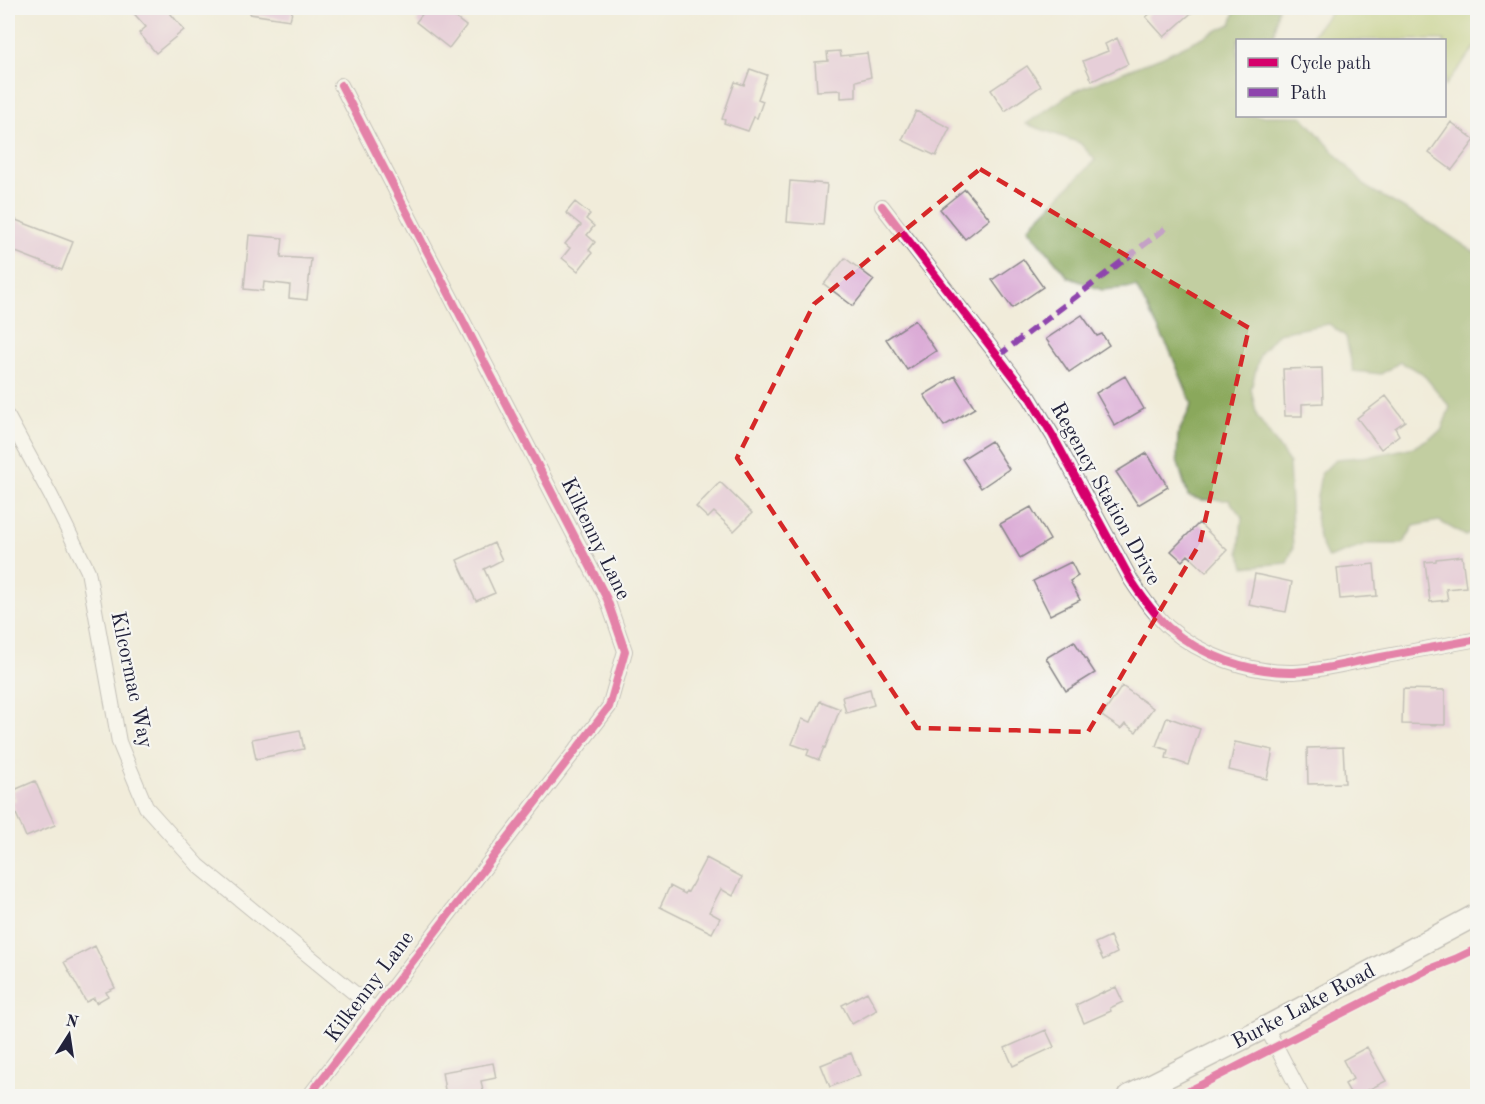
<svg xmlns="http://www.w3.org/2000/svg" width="1485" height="1104" viewBox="0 0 1485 1104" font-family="'Old Standard TT',serif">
	<rect width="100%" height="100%" fill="#f6f6f2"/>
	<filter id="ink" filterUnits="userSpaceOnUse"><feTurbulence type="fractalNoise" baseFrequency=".0167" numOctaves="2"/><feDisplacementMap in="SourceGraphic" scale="12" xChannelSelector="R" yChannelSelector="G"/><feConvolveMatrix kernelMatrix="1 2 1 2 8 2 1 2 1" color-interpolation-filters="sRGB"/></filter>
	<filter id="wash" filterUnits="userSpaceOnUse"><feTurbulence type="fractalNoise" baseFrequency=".008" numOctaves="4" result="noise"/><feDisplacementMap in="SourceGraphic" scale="24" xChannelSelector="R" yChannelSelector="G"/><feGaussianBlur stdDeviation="1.35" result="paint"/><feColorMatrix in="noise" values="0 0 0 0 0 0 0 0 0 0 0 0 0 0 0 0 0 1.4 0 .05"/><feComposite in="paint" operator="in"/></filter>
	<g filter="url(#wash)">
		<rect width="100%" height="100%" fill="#f1ecda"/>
		<!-- green -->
		<path fill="#adc266" stroke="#687250" stroke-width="1.5" d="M1334 8H1477V45L1445 86 1444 40H1308Z"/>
		<!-- forest -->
		<path fill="#8aa85b" stroke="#56654b" stroke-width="1.5" d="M1236 8H1278L1273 40H1238V116H1302L1366 187 1435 226 1477 254 1478 523 1466 536 1439 521 1414 526 1403 544H1369L1328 558 1319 539 1315 508 1321 474 1336 459 1372 456 1414 447 1441 431 1450 407 1422 373 1400 362 1381 374 1353 371 1346 337 1329 324 1278 333 1260 354 1251 389 1257 416 1289 462 1293 548 1287 563 1244 567 1239 551 1242 517 1229 500H1202L1188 496 1177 460 1178 434 1192 404 1170 351 1136 287 1102 290 1068 277 1028 228 1095 160 1080 143 1026 124 1073 92 1163 56 1231 24Z"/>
		<g id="blocks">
			<!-- building -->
			<path fill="#daa8d5" d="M129 8H166L184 30 156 53 139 33 146 27Z
				M251 8H293L290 20 250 14Z
				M427 8H442L466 26 449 48 416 22Z
				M1157 8H1197L1164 37 1146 17Z
				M1117 38 1128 64 1092 81 1083 61 1108 51 1105 44Z
				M840 51 841 56 867 53 871 77 856 81V97L841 98V90L817 91 815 62 828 61 827 52Z
				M1027 66 1041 86 1005 111 991 90Z
				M750 69 767 75 758 99 763 101 757 118 754 117 748 131 724 123 725 120 722 119 735 82 744 85Z
				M916 111 950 128 936 156 902 140Z
				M1451 122 1475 140 1452 170 1429 153Z
				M790 181 827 184 823 225 787 222Z
				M965 189 990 219 965 239 940 209Z
				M575 202 590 214 586 219 594 226 587 235 595 242 589 250 592 253 578 271 562 258 570 248 565 244 581 225 566 213Z
				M8 217 73 242 62 270 8 249Z
				M249 235 283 238 281 257 311 259 307 300 289 298 290 285 264 282 263 291 244 289Z
				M845 258 874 280 853 306 824 284Z
				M1023 259 1043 287 1012 308 992 280Z
				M1082 315 1097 336 1102 334 1109 345 1069 372 1046 339Z
				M915 320 936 351 907 370 886 339Z
				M1322 368 1323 403 1302 404V416H1285L1283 369Z
				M955 376 975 408 944 426 924 395Z
				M1125 376 1144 409 1115 426 1096 393Z
				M1386 396 1405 421 1395 428 1399 435 1381 449 1357 418Z
				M991 441 1009 469 981 488 962 459Z
				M1147 453 1168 487 1138 505 1116 472Z
				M720 482 752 513 734 531 714 512 708 518 696 507Z
				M1031 507 1050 540 1020 558 1000 524Z
				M1199 523 1227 550 1206 572 1188 555 1182 561 1171 551Z
				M494 543 502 560 484 569 495 593 476 601 457 560Z
				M1462 556 1466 587 1446 589 1448 600 1430 602 1425 562 1436 561V559Z
				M1071 562 1078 576 1070 581 1080 600 1050 615 1033 581Z
				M1374 564 1377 596 1340 599 1337 568Z
				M1255 574 1292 582 1286 612 1249 605Z
				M1074 641 1095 673 1066 691 1046 658Z
				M1122 686 1153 708 1136 732 1125 724 1121 729 1102 716Z
				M870 689 874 705 846 713 842 697Z
				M1403 689 1445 690V725L1402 724Z
				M820 701 840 709 825 748 824 747 819 760 807 755 809 750 792 744 802 719 811 722Z
				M1167 717 1200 729 1188 765 1166 758 1168 750 1156 746Z
				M300 730 304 749 256 759 252 739Z
				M1235 742 1273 750 1267 779 1229 770Z
				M1343 747 1345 783 1308 784 1307 748Z
				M35 781 55 825 26 837 11 802 16 800 12 791Z
				M706 858 742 877 733 896 721 889 709 912 720 918 712 933 660 907 670 886 685 894 686 891 688 892Z
				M1110 936 1117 953 1103 960 1095 943Z
				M95 946 115 988 106 992 108 996 96 1003 94 998 86 1002 64 962Z
				M1116 987 1123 1002 1110 1008 1111 1011 1084 1023 1076 1005 1103 992V993Z
				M867 992 877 1010 852 1024 842 1005Z
				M1046 1030 1054 1047 1013 1066 1005 1048Z
				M1367 1047 1386 1081 1356 1096H1352L1345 1084 1353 1079 1343 1060Z
				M851 1053 860 1075 830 1087 821 1065Z
				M493 1063 496 1078 481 1081 484 1096H446L442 1072Z"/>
		</g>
	</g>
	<g filter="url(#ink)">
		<use href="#blocks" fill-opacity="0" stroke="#8a878a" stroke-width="1.5"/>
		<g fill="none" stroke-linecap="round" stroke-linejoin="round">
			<!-- street casing -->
			<g stroke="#8a878a" stroke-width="16">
				<path id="street" d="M882 206 1030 398 1053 436 1131 580C1142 597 1153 613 1168 627 1201 656 1250 673 1294 672 1319 671 1345 664 1370 659 1406 652 1442 646 1478 639
					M8 417 51 496 88 571 119 742 146 807 199 866 375 1010
					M1266 1027 1302 1096
					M309 1096 375 1010 609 707 625 651 607 599 341 85"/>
			</g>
			<!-- primary casing -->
			<g stroke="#8a878a" stroke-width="24">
				<path id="primary" d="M1129 1096 1266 1027 1478 914"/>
			</g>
			<!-- street -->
			<use href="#street" stroke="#fff" stroke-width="14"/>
			<!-- primary -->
			<use href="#primary" stroke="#fff" stroke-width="21"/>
			<!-- quiet -->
			<path stroke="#8e44ad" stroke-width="6" stroke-dasharray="12 6" stroke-linecap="butt" d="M998 356 1166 228"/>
			<!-- cycleway casing -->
			<g stroke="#f6f6f2" stroke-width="11">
				<path id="cycleway" d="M882 206 1030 398 1053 436 1131 580C1142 597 1153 613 1168 627 1201 656 1250 673 1294 672 1319 671 1345 664 1370 659 1406 652 1442 646 1478 639
					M309 1096 375 1010 609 707 625 651 607 599 341 85
					M1179 1096 1429 969 1455 959 1478 948"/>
			</g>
			<!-- cycleway -->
			<use href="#cycleway" stroke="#d6006c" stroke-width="8"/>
		</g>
	</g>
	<!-- marked area -->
	<path d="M0 0H1485V1104H0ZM980 169 1249 328 1200 543 1088 732 917 728 737 458 814 304Z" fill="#f1ecda" fill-opacity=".55" fill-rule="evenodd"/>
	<path fill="none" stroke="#d62828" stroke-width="4.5" stroke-dasharray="12 8" stroke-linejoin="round" d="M980 169 1249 328 1200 543 1088 732 917 728 737 458 814 304Z"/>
	<g text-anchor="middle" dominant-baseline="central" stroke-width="4.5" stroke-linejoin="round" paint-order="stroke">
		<!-- street labels -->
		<g font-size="21" fill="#22223b" stroke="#f6f6f2">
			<text transform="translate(1105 494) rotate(61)">Regency Station Drive</text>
			<text transform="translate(595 539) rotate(64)">Kilkenny Lane</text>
			<text transform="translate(131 680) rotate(78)">Kilcormac Way</text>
			<text transform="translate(370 987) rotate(-53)">Kilkenny Lane</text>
			<text transform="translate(1304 1007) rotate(-28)">Burke Lake Road</text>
		</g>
	</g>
	<!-- margin -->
	<rect width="1485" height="1104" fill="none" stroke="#f6f6f2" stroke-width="30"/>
	<!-- legend -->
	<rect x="1236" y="39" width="210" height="78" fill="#f6f6f2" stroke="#a1a1a9" stroke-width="1.5"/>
	<rect x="1248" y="58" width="30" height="9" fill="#d6006c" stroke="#a1a1a9" stroke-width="1.5"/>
	<text x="1290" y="69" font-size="18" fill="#22223b">Cycle path</text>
	<rect x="1248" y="88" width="30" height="9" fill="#8e44ad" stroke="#a1a1a9" stroke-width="1.5"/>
	<text x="1290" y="99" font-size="18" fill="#22223b">Path</text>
	<!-- north arrow -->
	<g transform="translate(69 1035) rotate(12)" stroke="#f6f6f2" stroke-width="4.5" paint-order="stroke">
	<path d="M0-4.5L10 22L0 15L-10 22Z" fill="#22223b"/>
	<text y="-9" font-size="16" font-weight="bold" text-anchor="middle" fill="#22223b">N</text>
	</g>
</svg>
